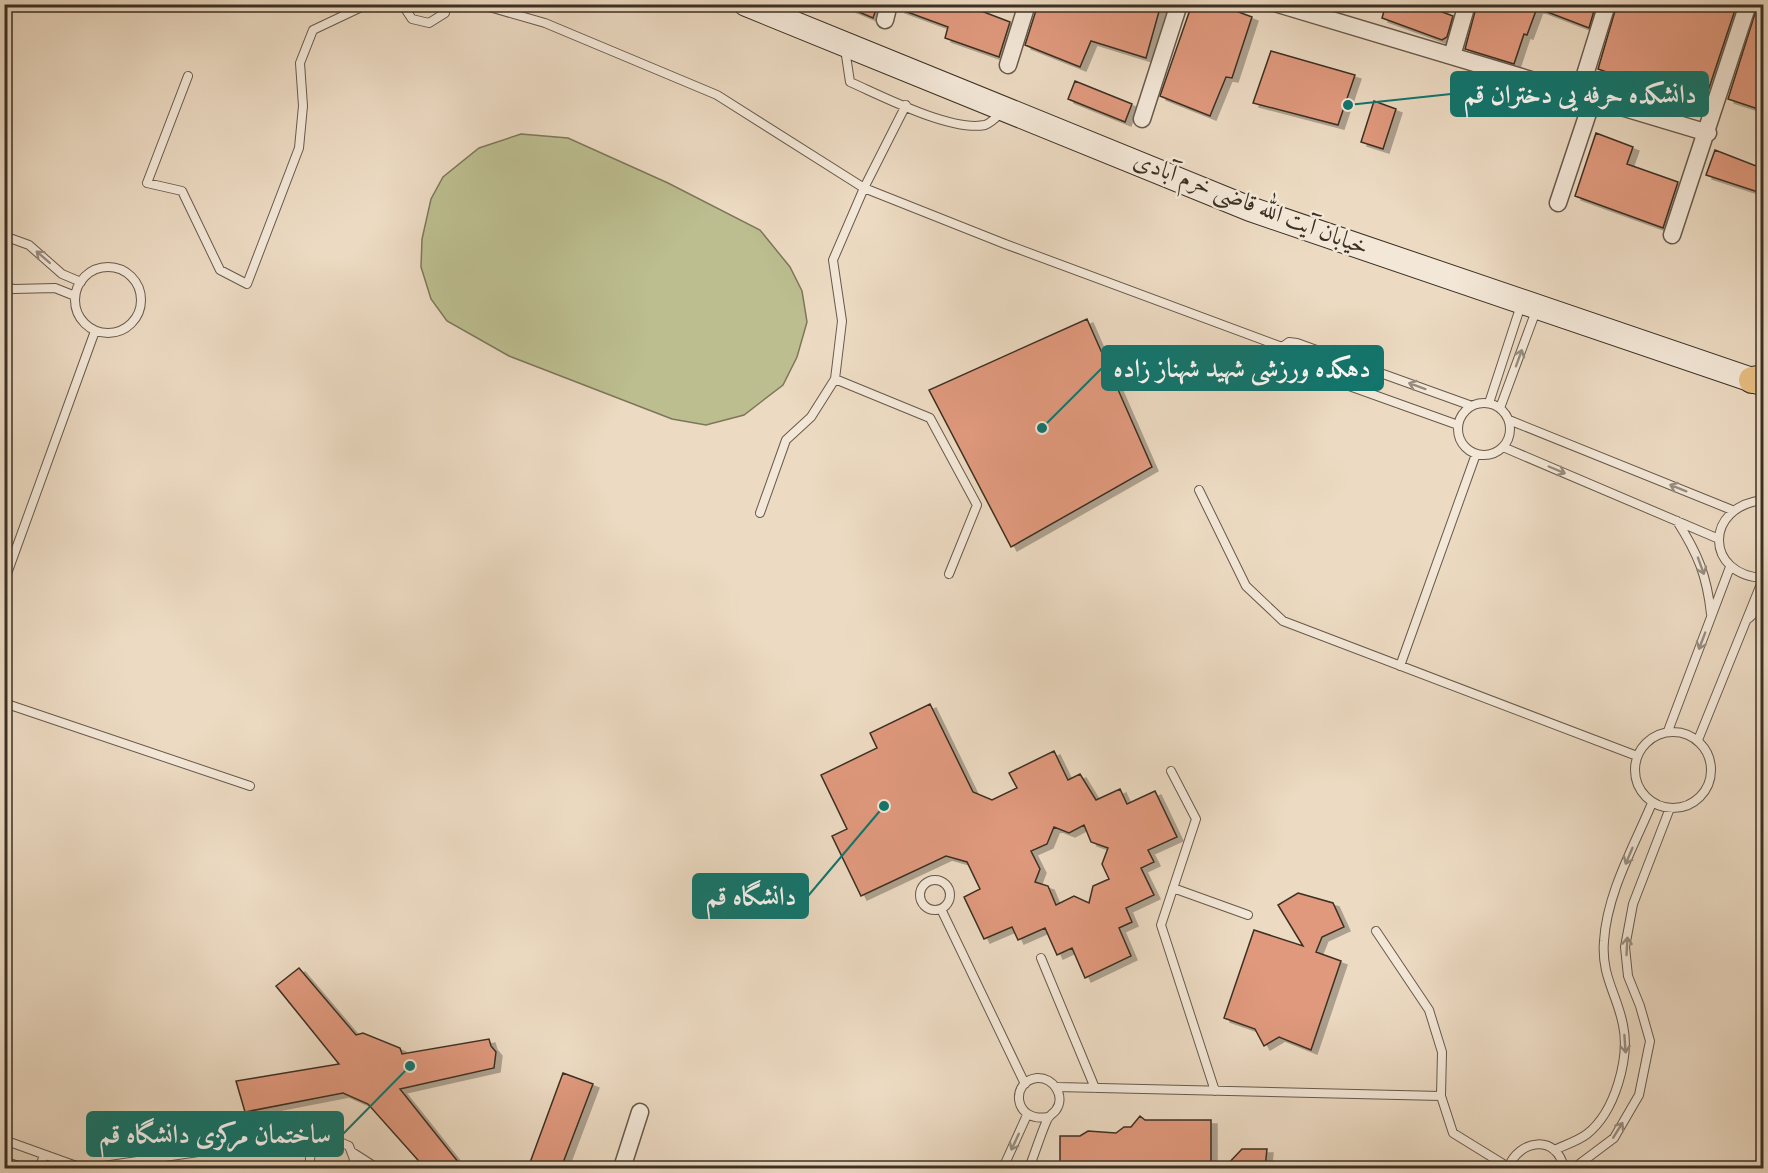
<svg xmlns="http://www.w3.org/2000/svg" width="1768" height="1173" viewBox="0 0 1768 1173" font-family="'IM FELL DW Pica',Amiri,serif">
	<defs>
		<filter id="shadow"><feDropShadow dx="6" dy="4" stdDeviation="0" flood-color="#0004"/></filter>
	</defs>
	<rect width="100%" height="100%" fill="#ecdac2"/>
	<filter id="stains"><feTurbulence type="fractalNoise" baseFrequency=".00333" numOctaves="4"/><feColorMatrix values="0 0 0 0 .2 0 0 0 0 .09 0 0 0 0 .02 0 0 0 .5 -.17"/></filter>
	<radialGradient id="worn" r=".72"><stop offset=".6" stop-color="#630" stop-opacity="0"/><stop offset="1" stop-color="#630" stop-opacity=".3"/></radialGradient>
	<!-- green -->
	<path fill="#bcbe90" stroke="#7c775a" stroke-width="1.5" d="M521 134 568 138 668 183 760 230 790 267 802 291 807 322 797 357 783 385 744 415 706 425 672 419 509 356 447 321 431 299 421 267 422 239 431 199 443 177 479 148Z"/>
	<!-- building -->
	<path fill="#e0997d" stroke="#3b3024" stroke-width="1.5" fill-rule="evenodd" filter="url(#shadow)" d="M840 4H878L873 18Z
		M899 4H963L1010 22 999 57 945 38 948 27 899 9Z
		M1038 4H1159L1160 8 1146 58 1091 41 1080 67 1025 45Z
		M1192 4H1217L1252 17 1232 78 1226 77 1210 116 1160 96Z
		M1386 4H1421L1453 16 1447 37 1442 40 1382 18Z
		M1477 4H1596L1589 28 1537 8 1527 35 1524 34 1514 64 1465 49Z
		M1617 4H1737L1703 106 1598 69Z
		M1758 4H1764V111L1728 99Z
		M1271 51 1355 75 1338 125 1253 103Z
		M1075 81 1132 104 1125 122 1068 99Z
		M1374 101 1396 109 1383 149 1361 142Z
		M1596 133 1633 147 1627 164 1678 182 1663 228 1575 196Z
		M1715 150 1764 169V194L1706 175Z
		M1087 319 1152 467 1011 547 929 390Z
		M930 704 973 792 992 800 1017 788 1009 773 1054 751 1068 780 1080 774 1096 800 1120 789 1127 804 1155 791 1177 837 1148 850 1154 862 1141 868 1154 895 1126 908 1132 922 1119 928 1131 956 1085 978 1072 948 1057 955 1045 928 1018 940 1012 927 984 939 964 897 980 889 967 862 946 856 861 896 832 836 847 829 821 775 877 748 870 733ZM1084 825 1091 842 1108 848 1102 864 1109 879 1093 886 1089 903 1074 896 1056 905 1048 886 1035 882 1040 869 1031 851 1047 844 1054 827 1069 833Z
		M1298 893 1333 903 1344 927 1322 937 1316 952 1341 961 1311 1050 1279 1037 1264 1046 1255 1029 1224 1018 1254 930 1303 946 1278 905Z
		M299 968 356 1035 363 1033 400 1048 402 1054 489 1039 491 1046 496 1052 494 1068 400 1089 463 1168H425L368 1104 343 1093 245 1112 236 1081 339 1064 276 986Z
		M563 1073 593 1084 561 1168H528Z
		M1140 1116 1145 1120H1211V1168H1060V1136H1080L1088 1131 1116 1133 1124 1127H1131Z
		M1242 1149H1267L1265 1168H1224Z"/>
	<g fill="none" stroke-linecap="round" stroke-linejoin="round">
		<!-- lane casing -->
		<g stroke="#675a4c" stroke-width="10">
			<path id="lane" d="M402 4 412 19 429 23 445 13 446 4
				M479 4 545 23 717 95 864 188 1005 244 1282 347
				M845 49 850 82C882 96 951 132 985 125 991 123 998 116 1003 111
				M188 76 147 183 182 191 220 270 247 284 299 148 303 106 300 63 313 30 368 4
				M4 236 29 245 62 274 81 282
				M75 300a33 33 0 1 1 66 0a33 33 0 1 1-66 0Z
				M4 286 14 289 55 288 75 296
				M835 379 930 418 977 505 949 574
				M1489 403 1521 305
				M1458 429a26 26 0 1 1 52 0a26 26 0 1 1-52 0Z
				M1500 408 1537 308
				M1509 420 1732 510
				M1458 425 1285 363 1280 356 1282 347 1289 342 1297 343 1472 406
				M1503 447 1719 539
				M1199 490 1246 586 1283 621 1637 756
				M1764 500C1703 506 1705 576 1764 578
				M760 513 786 440 811 417 835 379 842 321 833 260 864 188 906 105
				M1677 521C1698 554 1707 576 1711 614
				M4 582 95 331
				M1749 618 1764 604
				M1400 666 1476 454
				M4 703 250 786
				M1668 731 1730 567
				M1635 770a38 38 0 1 1 76 0a38 38 0 1 1-76 0Z
				M1698 740 1763 579
				M1171 771 1196 819 1161 925 1215 1091
				M920 895a15 15 0 1 1 30 0a15 15 0 1 1-30 0Z
				M1173 888 1248 915
				M941 909 1025 1084
				M1376 931 1429 1010 1442 1052 1441 1096 1453 1133 1508 1167
				M1041 958 1095 1088
				M1057 1087 1441 1096
				M4 1140 82 1168
				M1554 1150C1565 1145 1578 1141 1587 1134 1615 1112 1630 1058 1623 1025 1617 994 1601 976 1604 941 1607 893 1634 846 1652 803
				M352 1152 377 1168
				M4 1161 24 1168
				M39 1168 44 1156
				M90 1168 287 1139 318 1142
				M311 1168C307 1153 315 1141 331 1138L349 1146 354 1159 352 1168
				M1003 1168 1027 1115
				M1029 1168C1035 1153 1040 1136 1047 1120 1049 1115 1053 1114 1056 1110 1066 1096 1053 1077 1037 1078 1010 1081 1013 1123 1048 1117
				M1508 1168C1519 1139 1557 1134 1564 1168
				M1574 1168 1614 1138 1639 1095 1650 1041 1640 1006 1628 976 1625 947 1633 904 1670 808"/>
		</g>
		<!-- street casing -->
		<g stroke="#675a4c" stroke-width="19">
			<path id="street" d="M1278 4 1708 133
				M885 20 889 4
				M1452 56 1467 4
				M1008 65 1027 4
				M1579 94 1607 4
				M1142 119 1179 4
				M1558 203 1593 98
				M1672 235 1748 4
				M622 1168 640 1112"/>
		</g>
		<!-- secondary casing -->
		<g stroke="#3b3024" stroke-width="26">
			<path id="secondary" d="M746 4 1250 209 1764 384"/>
		</g>
		<!-- primary casing -->
		<g stroke="#3b3024" stroke-width="28">
			<path id="primary" d="M1752 380 1764 378"/>
		</g>
		<!-- lane -->
		<use href="#lane" stroke="#f3e7d7" stroke-width="8"/>
		<!-- street -->
		<use href="#street" stroke="#f3e7d7" stroke-width="16"/>
		<!-- secondary -->
		<use href="#secondary" stroke="#f3e7d7" stroke-width="24"/>
		<!-- primary -->
		<use href="#primary" stroke="#e6bd81" stroke-width="26"/>
	</g>
	<!-- one-way arrows -->
	<defs><path id="oneway-shaft" d="M-6 0H5M1.5-3L5.5 0L1.5 3" fill="none" stroke-width="1.6" stroke-linecap="round" stroke-linejoin="round" transform="scale(1.5)"/></defs>
	<g stroke="#978c7e">
		<use href="#oneway-shaft" transform="translate(43 257) rotate(-139)"/>
		<use href="#oneway-shaft" transform="translate(1519 358) rotate(-70)"/>
		<use href="#oneway-shaft" transform="translate(1417 386) rotate(-160)"/>
		<use href="#oneway-shaft" transform="translate(1557 470) rotate(23)"/>
		<use href="#oneway-shaft" transform="translate(1678 488) rotate(-158)"/>
		<use href="#oneway-shaft" transform="translate(1701 566) rotate(70)"/>
		<use href="#oneway-shaft" transform="translate(1702 641) rotate(111)"/>
		<use href="#oneway-shaft" transform="translate(1629 856) rotate(113)"/>
		<use href="#oneway-shaft" transform="translate(1627 946) rotate(-87)"/>
		<use href="#oneway-shaft" transform="translate(1625 1044) rotate(86)"/>
		<use href="#oneway-shaft" transform="translate(1618 1130) rotate(-58)"/>
		<use href="#oneway-shaft" transform="translate(1015 1142) rotate(115)"/>
	</g>
	<g text-anchor="middle" dominant-baseline="central" stroke-width="5" stroke-linejoin="round" paint-order="stroke">
		<!-- street labels -->
		<g font-size="24" fill="#3b3024" stroke="#f3e7d7">
			<text transform="translate(1251 204) rotate(21)">خیابان آیت الله قاضی خرم آبادی</text>
		</g>
	</g>
	<!-- callouts -->
	<path fill="none" stroke="#0f766e" stroke-width="2" d="M1348 105L1451 94M1042 428L1102 368M884 806L808 896M410 1066L343 1134"/>
	<g fill="#0f766e" stroke="#f3e7d7" stroke-width="2">
		<circle cx="1348" cy="105" r="6"/>
		<circle cx="1042" cy="428" r="6"/>
		<circle cx="884" cy="806" r="6"/>
		<circle cx="410" cy="1066" r="6"/>
	</g>
	<g fill="#0f766e" stroke="#0f766e" stroke-width="2">
		<rect x="1451" y="72" width="257" height="44" rx="6"/>
		<rect x="1102" y="346" width="281" height="44" rx="6"/>
		<rect x="693" y="874" width="115" height="44" rx="6"/>
		<rect x="87" y="1112" width="256" height="44" rx="6"/>
	</g>
	<g font-size="26" text-anchor="middle" font-weight="bold" fill="#fff">
		<text x="1580" y="103">دانشکده حرفه یی دختران قم</text>
		<text x="1242" y="377">دهکده ورزشی شهید شهناز زاده</text>
		<text x="751" y="905">دانشگاه قم</text>
		<text x="215" y="1143">ساختمان مرکزی دانشگاه قم</text>
	</g>
	<!-- margin -->
	<rect width="1768" height="1173" fill="none" stroke="#ecdac2" stroke-width="24"/>
	<rect x="6" y="6" width="1756" height="1161" fill="none" stroke="#3b3024" stroke-width="3"/>
	<rect x="12" y="12" width="1744" height="1149" fill="none" stroke="#3b3024" stroke-width="1.5"/>
	<rect width="100%" height="100%" filter="url(#stains)"/>
	<rect width="100%" height="100%" fill="url(#worn)"/>
</svg>
